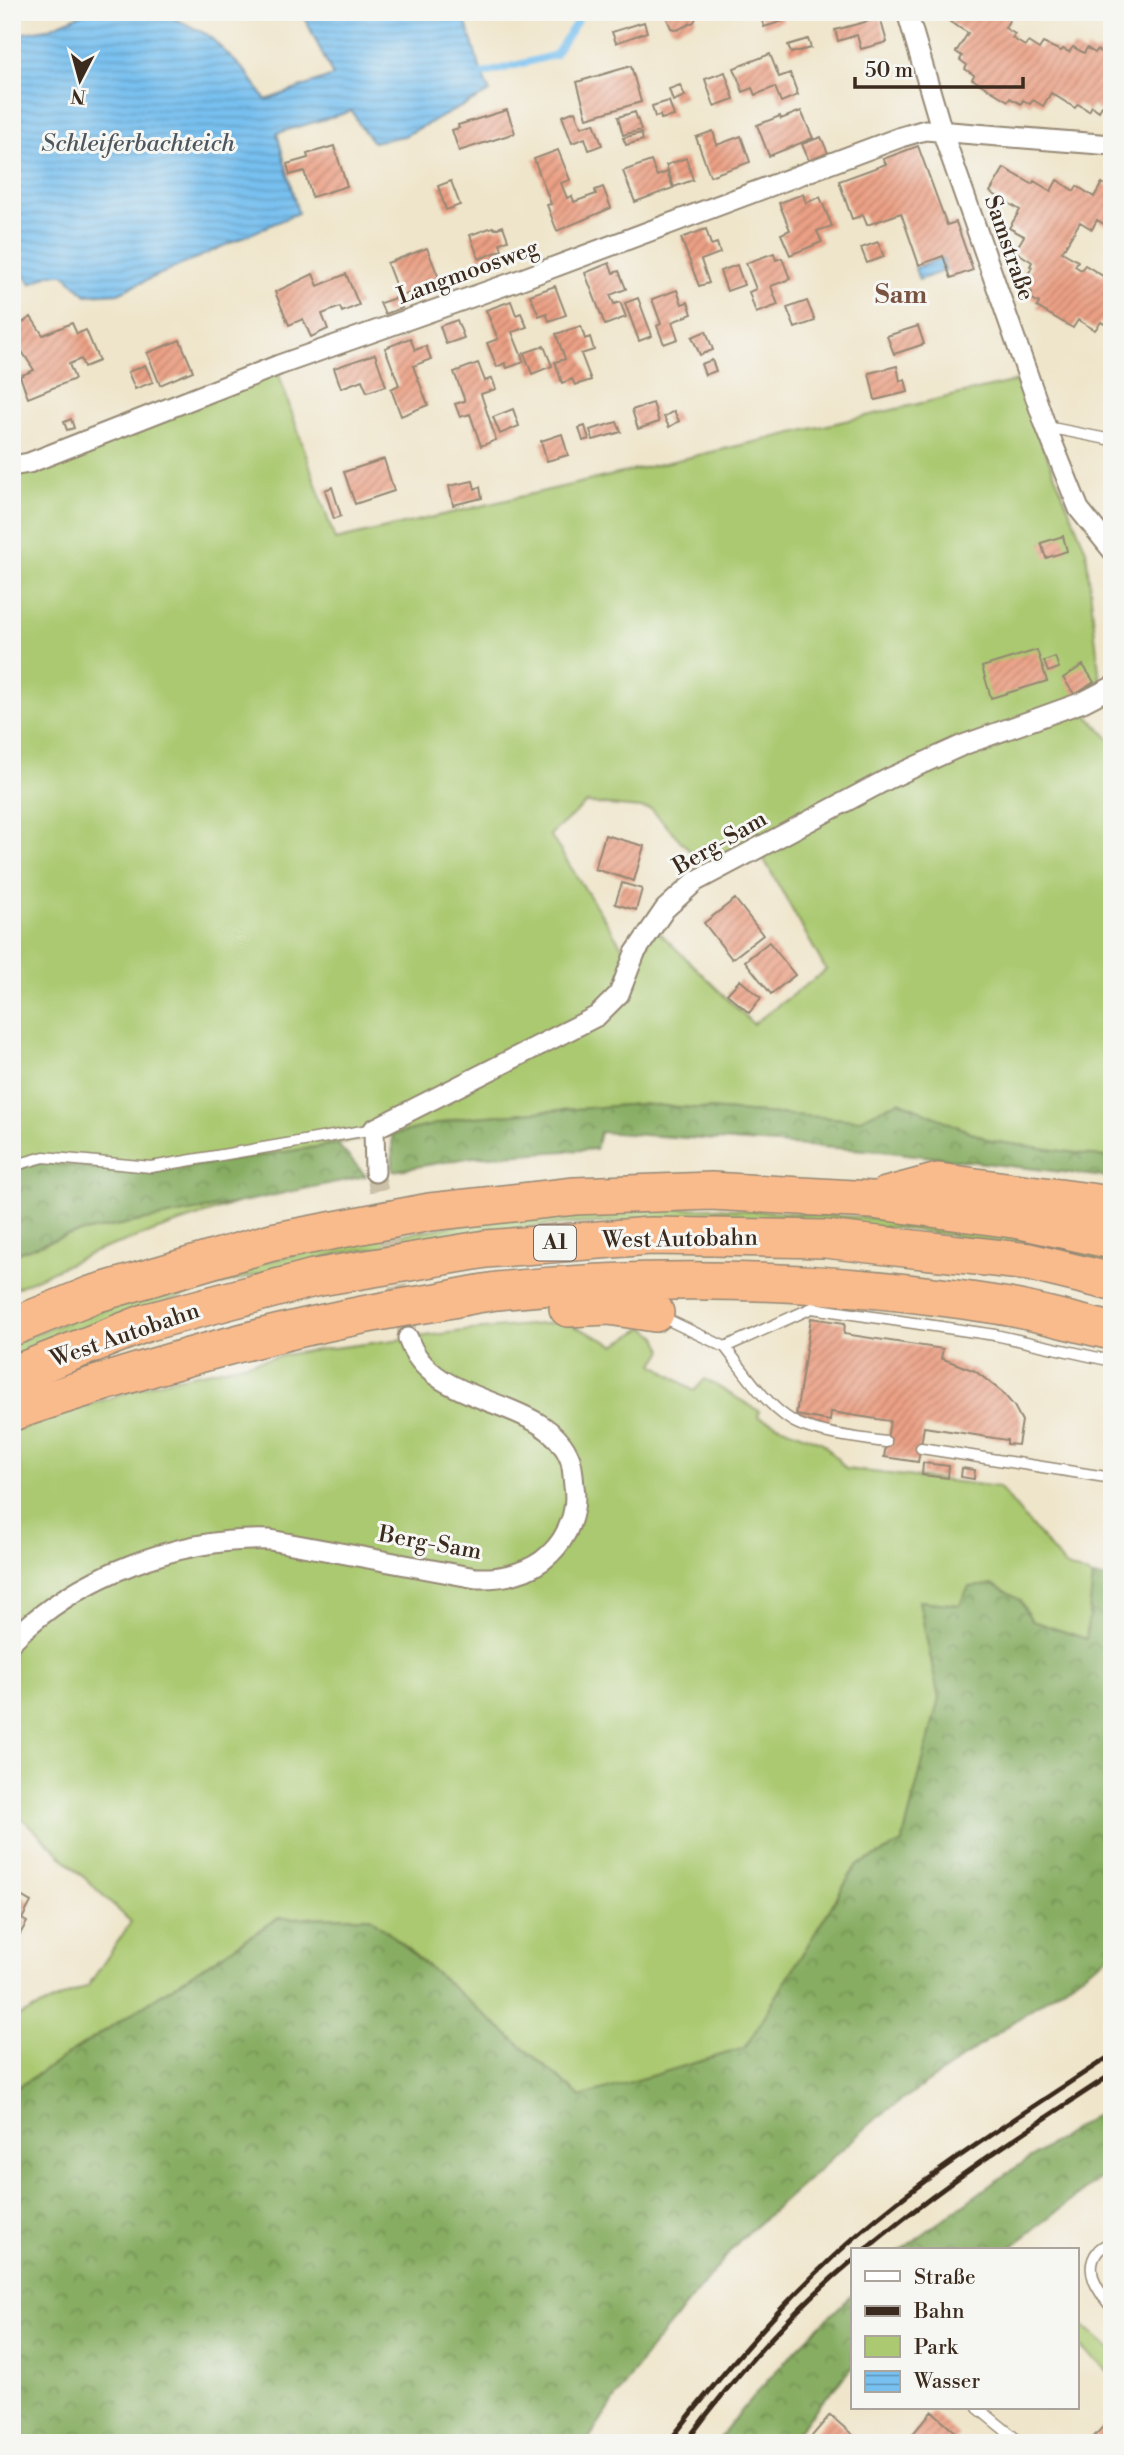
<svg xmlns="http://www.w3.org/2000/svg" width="1124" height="2455" viewBox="0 0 1124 2455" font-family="'Libre Bodoni',serif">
	<defs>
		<pattern id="forest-crowns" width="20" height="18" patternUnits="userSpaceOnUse" patternTransform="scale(1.75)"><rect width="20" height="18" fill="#87ad62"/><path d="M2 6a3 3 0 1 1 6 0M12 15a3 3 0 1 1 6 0" fill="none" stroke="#708d50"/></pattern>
		<pattern id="water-rules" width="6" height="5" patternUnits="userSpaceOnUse" patternTransform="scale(1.75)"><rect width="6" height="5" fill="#77c0f0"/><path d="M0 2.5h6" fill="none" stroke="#639cc2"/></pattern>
		<pattern id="building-hatch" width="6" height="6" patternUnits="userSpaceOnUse" patternTransform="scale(1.75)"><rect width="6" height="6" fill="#eba085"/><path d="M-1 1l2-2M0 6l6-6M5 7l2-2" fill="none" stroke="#c0836c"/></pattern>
	</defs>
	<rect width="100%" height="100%" fill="#f6f6f2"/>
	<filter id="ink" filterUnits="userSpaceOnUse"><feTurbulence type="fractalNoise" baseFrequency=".0143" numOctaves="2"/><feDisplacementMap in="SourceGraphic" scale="14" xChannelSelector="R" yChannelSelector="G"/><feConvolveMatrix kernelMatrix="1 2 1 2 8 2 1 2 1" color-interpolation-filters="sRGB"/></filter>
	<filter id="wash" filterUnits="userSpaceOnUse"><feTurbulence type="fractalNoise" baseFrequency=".00686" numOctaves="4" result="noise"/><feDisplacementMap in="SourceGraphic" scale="28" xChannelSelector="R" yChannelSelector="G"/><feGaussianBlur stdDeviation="1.57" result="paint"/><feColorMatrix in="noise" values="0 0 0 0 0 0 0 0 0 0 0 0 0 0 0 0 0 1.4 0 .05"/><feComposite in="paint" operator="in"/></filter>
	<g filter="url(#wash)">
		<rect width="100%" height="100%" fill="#efe5ca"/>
		<!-- green -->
		<path fill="#aac970" stroke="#727a47" stroke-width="2" fill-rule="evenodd" d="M278 372 335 540 1016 381 1086 550 1100 681 1085 713 1112 742V1158L991 1141 899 1102 859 1120 639 1104 461 1118 392 1135 149 1173 37 1163 12 1170V472ZM586 803 651 809 705 867 761 854 826 970 753 1024 659 932 625 951 550 835Z
			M237 1203 94 1252 12 1290V1255L67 1235Z
			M715 1208 901 1220 1066 1246 1112 1257V1264L1065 1252 900 1228 716 1218 547 1225 342 1253 196 1291 12 1358V1344L52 1327 189 1281 330 1246 539 1212Z
			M1019 1288 1112 1307V1315Z
			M565 1322 615 1345 645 1327 657 1337 663 1350 654 1364 694 1391 705 1379 759 1411 758 1417 823 1443 846 1469 999 1487 1065 1566 1093 1577 1087 1639 1032 1621 1020 1600 959 1605 919 1601 939 1699 902 1843 856 1866 745 2048 581 2097 370 1917 278 1918 12 2091V2019L88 1986 131 1922 24 1820 12 1813V1431L155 1383 295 1353 472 1330Z
			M1077 2320 1112 2350V2375L1077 2344Z"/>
		<!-- forest -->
		<path fill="url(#forest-crowns)" stroke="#616c40" stroke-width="2" d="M899 1101 991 1141 1112 1158V1178L881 1151 600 1132 596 1149 473 1157 393 1171 392 1135 461 1118 639 1104 858 1120Z
			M337 1144 366 1176 237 1203 67 1235 12 1255V1170L37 1163 149 1173Z
			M1093 1577 1112 1579V1953L878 2117 739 2241 649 2350 586 2443H12V2091L279 1918 370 1917 581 2097 745 2048 856 1866 902 1843 939 1699 919 1601 959 1605 969 1587 993 1585 1020 1600 1032 1621 1086 1639Z
			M1112 2104V2169L1007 2250H901L997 2180Z
			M853 2294V2366L787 2443H716C757 2389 803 2340 853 2294Z"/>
		<!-- water -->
		<path fill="url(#water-rules)" stroke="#597587" stroke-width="2" d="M87 12 164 13 208 35 247 73 266 100 333 76 302 12H467L465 20 482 74 490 92 404 136 373 142 360 126 352 111 277 133 298 213 118 293 86 295 64 274H50L31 284 12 255V35L47 29Z
			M942 258 946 270 919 280 915 268Z"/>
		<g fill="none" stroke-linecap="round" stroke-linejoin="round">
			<!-- stream -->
			<path stroke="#77c0f0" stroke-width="7" d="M482 74 555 55 583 12"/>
		</g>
		<g id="blocks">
			<!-- building -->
			<path fill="url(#building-hatch)" d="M664 12H694L696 18 694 22 677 30 671 28Z
				M759 12H780L783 21 764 27Z
				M957 12H1008L1012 15 1005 28 1015 34 1012 38 1025 46 1028 42 1039 49 1043 43 1061 51 1063 49 1069 52 1073 47 1084 53 1087 48 1095 53 1097 50 1107 56 1109 53 1112 55V112L1102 106 1099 111 1092 106 1089 111 1078 104 1075 108 1051 93 1043 106 1033 100 1030 104 1023 100 1021 104 1010 98 1008 101 972 79 974 75 965 69 967 65 960 60 962 56 956 52 968 33 950 22Z
				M880 18 887 42 861 49 857 35 838 41 835 30Z
				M644 22 647 32 616 43 612 32Z
				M808 39 811 48 791 53 788 45Z
				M770 54 779 77 790 73 798 95 781 102 775 87 755 95 752 88 743 92 734 68Z
				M631 66 641 102 587 118 577 82Z
				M725 72 734 99 714 106 705 79Z
				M680 85 685 96 673 101 669 89Z
				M669 101 674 116 661 119 660 115 655 117 652 106Z
				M507 110 515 133 459 151 452 130 459 128 458 125Z
				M575 111 581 127 594 123 602 145 589 150 585 138 572 143 562 116Z
				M801 111 813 138 769 156 757 125 780 116 781 119Z
				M635 112 641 130 623 135 618 117Z
				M713 131 717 145 741 136 750 162 710 176 696 137Z
				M641 133 643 140 626 145 623 138Z
				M821 137 828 153 809 161 802 144Z
				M334 146 347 186 312 197 304 171 290 175 287 164 308 158 307 154Z
				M918 146 947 225 956 222 973 270 951 278 943 256 919 265 901 213 867 225 863 215 852 219 839 181 886 164 883 159Z
				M558 150 570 180 561 183 567 198 572 196 574 202 596 194 595 190 603 187 611 208 557 231 547 205 551 204 534 159Z
				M686 158 693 180 674 187 666 165Z
				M651 161 657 176 667 172 673 188 635 202 623 171Z
				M1004 168 1032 184 1034 181 1051 191 1057 180 1074 191 1077 186 1094 197 1102 183 1112 189V229L1097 220 1092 229 1080 222 1062 252 1078 261 1075 266 1081 270 1085 265 1103 276 1106 271 1112 274V328L1101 322 1095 330 1078 320 1073 328 1037 307 1039 303 1029 297 1032 292 1024 288 1027 283 1024 282 1032 267 1030 266 1032 262 1015 251 1024 236 1009 228 1020 210 990 192Z
				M451 181 460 205 446 210 438 186Z
				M803 194 806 203 820 197 832 226 817 231 822 242 790 255 781 234 790 230 779 203Z
				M503 226 508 240 500 243 502 250 479 259 470 235 493 227 495 229Z
				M706 229 711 245 717 243 720 253 701 260 709 283 699 286 681 238Z
				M878 242 884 257 867 263 861 248Z
				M427 248 440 281 400 297 387 263Z
				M774 253 776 260 782 258 790 279 771 286 778 305 756 313 749 292 756 289 746 263Z
				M609 263 613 273 619 271 626 289 610 295 614 304 620 302 626 317 605 325 585 273Z
				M737 265 744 285 727 291 720 271Z
				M313 274 318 286 346 274 359 305 342 312 340 307 322 314 328 329 311 337 303 319 289 325 275 292Z
				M555 286 566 315 549 321 546 313 539 316 530 295Z
				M677 290 682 304 688 302 692 314 672 322 678 339 664 344 657 326 661 324 652 299Z
				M398 297 402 308 385 314 380 303Z
				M638 298 652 336 639 341 625 303Z
				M511 301 516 315 521 313 527 327 512 332 524 362 507 368 505 363 497 367 487 343 498 339 486 310Z
				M807 301 815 321 795 328 787 308Z
				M31 317 43 335 72 323 77 334 86 330 99 361 84 367 81 359 69 364 75 379 28 398 20 376 34 370 12 336V330Z
				M457 320 464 338 446 344 440 326Z
				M581 326 585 339 590 337 594 350 581 354 591 380 575 385 572 379 562 383 555 362 565 359 556 334Z
				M918 326 924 344 894 354 887 336Z
				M706 331 713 350 700 355 692 337Z
				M410 338 415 350 426 346 431 359 413 366 428 405 401 416 391 389 399 385 385 348Z
				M180 340 193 371 160 385 147 353Z
				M544 346 552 366 532 374 524 353Z
				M375 354 386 386 367 392 362 380 341 388 334 368Z
				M712 360 716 371 705 375 701 364Z
				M478 363 485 381 492 378 496 389 481 394 496 440 481 446 470 414 460 417 455 404 465 401 454 372Z
				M145 365 153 382 135 389 128 372Z
				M897 366 900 381 905 379 908 392 875 400 869 373Z
				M653 403 659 422 638 429 632 410Z
				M513 409 519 426 500 434 493 417Z
				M674 411 679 421 669 427 664 417Z
				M71 419 74 428 67 430 64 422Z
				M617 422 621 432 593 440 590 430Z
				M585 426 589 439 583 441 579 428Z
				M562 434 568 455 547 461 541 441Z
				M384 459 394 491 355 504 344 472Z
				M473 481 475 489 480 487 482 498 453 505 449 486Z
				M332 487 341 516 334 519 325 490Z
				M1063 536 1067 551 1046 558 1041 543Z
				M1037 650 1047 681 991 698 982 667Z
				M1055 657 1059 668 1048 672 1044 661Z
				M1083 665 1094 682 1075 695 1063 678Z
				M605 835 644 846 634 881 595 869Z
				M622 883 642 889 636 910 615 904Z
				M735 899 763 935 732 959 704 923Z
				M769 942 795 975 771 994 745 961Z
				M740 980 761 998 749 1013 727 994Z
				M811 1318 845 1323 844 1334 943 1349 941 1358 975 1371 1002 1392 1014 1406 1022 1421 1018 1445 1007 1444V1440L924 1427 918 1462 884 1457 890 1421 831 1412 830 1421 796 1415Z
				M923 1463 949 1466 948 1478 922 1475Z
				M962 1468 975 1470 974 1479 961 1477Z
				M12 1891 31 1902 22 1919 27 1922 14 1944 12 1943Z
				M932 2411 959 2435 953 2443H905Z
				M830 2415 862 2443H806Z
				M1112 2417V2443H1088Z"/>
		</g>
	</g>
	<g filter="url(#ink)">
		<use href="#blocks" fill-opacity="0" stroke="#958874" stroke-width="2"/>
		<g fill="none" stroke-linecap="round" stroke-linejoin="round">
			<!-- minor-tunnel -->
			<path stroke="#cbc0a8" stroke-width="19" stroke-dasharray="19 10" stroke-linecap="butt" d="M375 1172 408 1338"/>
			<!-- service casing -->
			<g stroke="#958874" stroke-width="13">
				<path id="service" d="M1047 427 1112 440
					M12 1166 44 1157 151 1167 374 1129
					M662 1317 725 1347 812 1308 995 1335 1112 1361
					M725 1347C745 1372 764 1403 791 1420 811 1433 862 1439 886 1442
					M921 1448 1112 1478
					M1112 2241C1108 2244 1101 2247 1098 2251 1082 2271 1100 2293 1112 2308
					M978 2408 1021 2443"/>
			</g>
			<!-- minor casing -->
			<g stroke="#958874" stroke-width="23">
				<path id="minor" d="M907 12 942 131 1046 427 1079 509 1112 550
					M12 466 29 463 279 365 514 282 901 137 925 130 1112 145
					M375 1172 374 1129 597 1016 619 994 635 953 665 909 696 881 888 779 963 745 1083 702 1112 687
					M12 1641C76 1576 179 1537 270 1540L476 1578C502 1579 531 1573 550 1554 568 1537 578 1511 574 1486 573 1478 573 1467 570 1459 545 1394 431 1410 408 1338"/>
			</g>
			<!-- motorway casing -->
			<g stroke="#958874" stroke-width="40">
				<path id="motorway" d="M886 1196 938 1182 1112 1205
					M568 1308 609 1306 655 1313
					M12 1327 91 1295 272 1242 430 1212 575 1196 711 1191 872 1200 1020 1220 1112 1240
					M12 1375 148 1322 314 1278 486 1249 650 1236 825 1239 1029 1262 1112 1282
					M12 1412C149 1366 288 1325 431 1303 453 1299 475 1294 497 1291 664 1273 831 1279 997 1305 1035 1311 1074 1323 1112 1331"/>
			</g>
			<!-- service -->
			<use href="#service" stroke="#fff" stroke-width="10"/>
			<!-- minor -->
			<use href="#minor" stroke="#fff" stroke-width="19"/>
			<!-- motorway -->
			<use href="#motorway" stroke="#fabb8c" stroke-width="37"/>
			<!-- rail -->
			<path stroke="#3b2a1e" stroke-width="5" d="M865 2250C942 2185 1027 2130 1112 2074
				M668 2443C719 2377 772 2314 833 2257 889 2204 954 2159 1019 2116 1050 2096 1080 2075 1112 2055
				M685 2443C734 2377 789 2313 853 2260"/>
		</g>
	</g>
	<g text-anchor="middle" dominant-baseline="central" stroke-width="6" stroke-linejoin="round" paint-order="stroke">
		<!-- shield labels -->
		<rect fill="#f6f6f2" stroke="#73675e" stroke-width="2" x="534" y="1225.5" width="42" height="35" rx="5"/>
		<g font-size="21" font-weight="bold" fill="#3b2a1e">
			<text x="555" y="1243">A1</text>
		</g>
		<!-- street labels -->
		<g font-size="23" fill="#3b2a1e" stroke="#f6f6f2">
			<text transform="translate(1009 248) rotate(71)">Samstraße</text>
			<text transform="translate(468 272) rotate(-20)">Langmoosweg</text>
			<text transform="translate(720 843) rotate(-30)">Berg-Sam</text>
			<text transform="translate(680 1239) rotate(-1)">West Autobahn</text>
			<text transform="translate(125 1335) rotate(-19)">West Autobahn</text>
			<text transform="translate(430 1543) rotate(10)">Berg-Sam</text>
		</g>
		<!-- water labels -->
		<g font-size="24" font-style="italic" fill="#4d575d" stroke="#f6f6f2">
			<text x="138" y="144">Schleiferbachteich</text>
		</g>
		<!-- quarter labels -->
		<g font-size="26" font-weight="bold" fill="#795342" stroke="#f6f6f2">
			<text x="901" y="295">Sam</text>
		</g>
	</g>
	<!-- margin -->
	<rect width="1124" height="2455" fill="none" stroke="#f6f6f2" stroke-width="42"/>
	<!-- legend -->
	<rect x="851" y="2248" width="228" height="161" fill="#f6f6f2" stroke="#aba49d" stroke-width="2"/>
	<rect x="865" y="2271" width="35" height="10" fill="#ffffff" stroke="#aba49d" stroke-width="2"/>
	<text x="914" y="2284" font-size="21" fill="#3b2a1e">Straße</text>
	<rect x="865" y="2306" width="35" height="10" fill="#3b2a1e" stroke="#aba49d" stroke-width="2"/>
	<text x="914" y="2318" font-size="21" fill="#3b2a1e">Bahn</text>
	<rect x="865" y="2336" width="35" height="21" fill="#aac970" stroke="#aba49d" stroke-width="2"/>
	<text x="914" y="2354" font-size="21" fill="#3b2a1e">Park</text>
	<rect x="865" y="2371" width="35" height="21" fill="url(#water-rules)" stroke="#aba49d" stroke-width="2"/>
	<text x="914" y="2388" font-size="21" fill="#3b2a1e">Wasser</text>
	<!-- north arrow -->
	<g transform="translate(80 80) rotate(186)" stroke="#f6f6f2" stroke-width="5" paint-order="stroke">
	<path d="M0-5L12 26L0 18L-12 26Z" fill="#3b2a1e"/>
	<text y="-10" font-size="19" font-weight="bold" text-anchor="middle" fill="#3b2a1e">N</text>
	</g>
	<!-- scale -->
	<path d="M855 77v10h168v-10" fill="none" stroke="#3b2a1e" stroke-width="3.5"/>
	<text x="865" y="77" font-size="21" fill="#3b2a1e" stroke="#f6f6f2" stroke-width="5" paint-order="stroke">50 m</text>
</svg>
